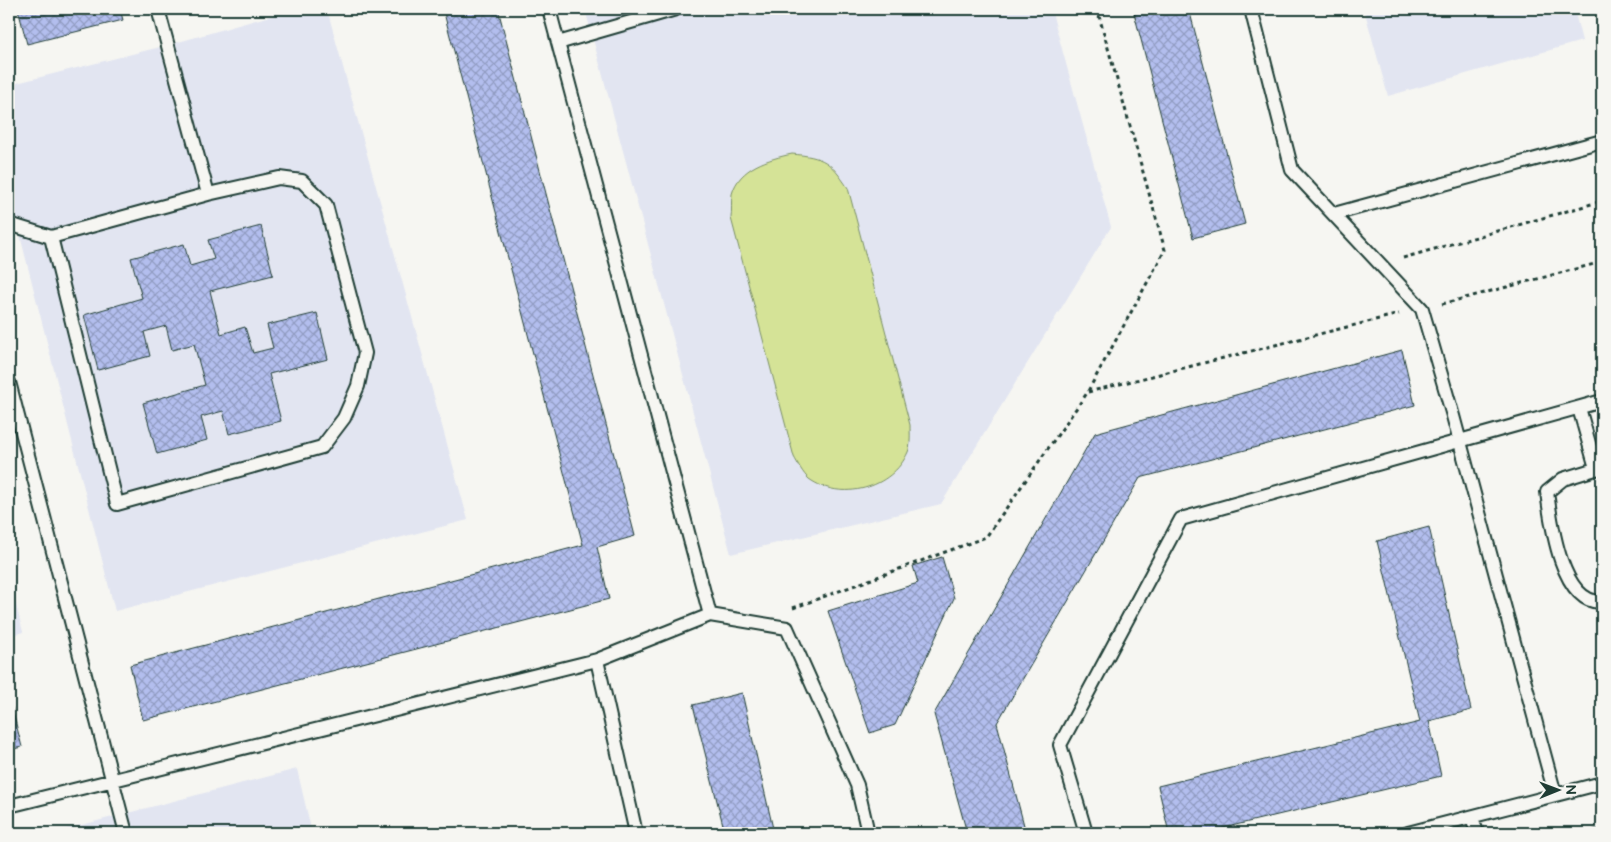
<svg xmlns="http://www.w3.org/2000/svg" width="1611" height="842" viewBox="0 0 1611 842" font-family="'Balsamiq Sans',sans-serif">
	<defs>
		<pattern id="building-cross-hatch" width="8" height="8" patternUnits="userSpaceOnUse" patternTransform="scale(1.25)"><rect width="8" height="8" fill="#b3beee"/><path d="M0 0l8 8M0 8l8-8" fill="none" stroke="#919cc2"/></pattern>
	</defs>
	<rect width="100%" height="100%" fill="#f6f6f2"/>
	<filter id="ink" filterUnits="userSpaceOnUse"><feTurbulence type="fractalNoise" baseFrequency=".02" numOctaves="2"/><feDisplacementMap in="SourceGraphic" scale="10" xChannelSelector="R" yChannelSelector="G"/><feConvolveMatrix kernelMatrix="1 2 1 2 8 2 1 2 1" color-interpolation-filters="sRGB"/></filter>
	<g filter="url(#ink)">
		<!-- built -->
		<path fill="#e2e5f1" d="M295 9H327L468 520 115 611 9 192V85L168 45Z
			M585 9H1051L1111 227 941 504 731 554Z
			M1364 9H1574L1582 41 1388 96Z
			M9 578 23 632 9 636Z
			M297 769 312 833H51Z"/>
		<!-- pitch -->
		<path fill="#d5e397" stroke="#7a9066" d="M792 154C824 157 830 161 848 188L910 425C910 433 911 445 908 452 892 489 841 502 809 479 803 474 798 464 794 457L731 218C732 211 731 202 732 194 739 167 769 159 792 154Z"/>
		<!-- building -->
		<path fill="url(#building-cross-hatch)" stroke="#1f3d34" d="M18 9H120L123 20 27 44Z
			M443 9H498L635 536 597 547 609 599 143 720 130 665 583 545Z
			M1133 9H1189L1245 224 1193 238Z
			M261 226 273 275 210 291 221 334 245 327 253 353 273 348 267 325 317 313 328 359 269 374 281 421 229 434 223 411 201 417 207 440 157 454 143 403 205 385 194 344 172 350 166 326 144 332 150 356 98 370 84 315 142 298 131 258 184 244 190 266 214 259 208 240Z
			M1402 350 1415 405 1140 478 997 723 1026 833H967L934 714 1095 433Z
			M1602 514V531L1598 515Z
			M1429 527 1471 710 1429 721 1441 776 1202 833H1169L1158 786 1420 722 1377 541Z
			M942 557 954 598 895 725 870 733 828 611 918 583 913 566Z
			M742 693 774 833H725L693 705Z
			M9 697 22 747 9 750Z"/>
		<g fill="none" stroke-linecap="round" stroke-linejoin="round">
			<!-- service casing -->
			<g stroke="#1f3d34" stroke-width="16">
				<path id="service" d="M158 9 208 194
					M549 9 710 615
					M1251 9 1292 170 1422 309 1453 416 1555 794
					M558 43 676 9
					M1334 214 1602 141
					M9 224 51 237 208 194 279 178 302 181 326 205 365 353 358 386 344 418 322 447 117 504 51 237
					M9 382 126 833
					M1579 408 1596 468
					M1602 467 1563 479 1547 492C1551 522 1561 604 1602 602
					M597 660 636 833
					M9 806 597 660 710 615 787 628 857 785 868 833
					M1472 817 1477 833
					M1086 833 1060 745 1181 519 1602 401
					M1408 833 1602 783"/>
			</g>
			<!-- path -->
			<path stroke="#1f3d34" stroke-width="3" stroke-dasharray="4 4" stroke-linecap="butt" d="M1403 258 1602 201
				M1442 304 1602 262
				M1088 392 1399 314
				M793 608 986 537 1087 393 1165 250 1097 9
				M1586 833 1602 829"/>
			<!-- service -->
			<use href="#service" stroke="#f6f6f2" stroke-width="12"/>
		</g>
	</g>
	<!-- margin -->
	<rect width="1611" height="842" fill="none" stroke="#f6f6f2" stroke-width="30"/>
	<rect x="15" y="15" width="1581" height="812" fill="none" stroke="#1f3d34" stroke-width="2" filter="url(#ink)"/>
	<!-- north arrow -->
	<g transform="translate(1558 790) rotate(89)" stroke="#f6f6f2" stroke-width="4" paint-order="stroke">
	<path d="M0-4L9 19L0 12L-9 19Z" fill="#1f3d34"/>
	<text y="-8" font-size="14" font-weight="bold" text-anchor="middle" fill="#1f3d34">N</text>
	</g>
</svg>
